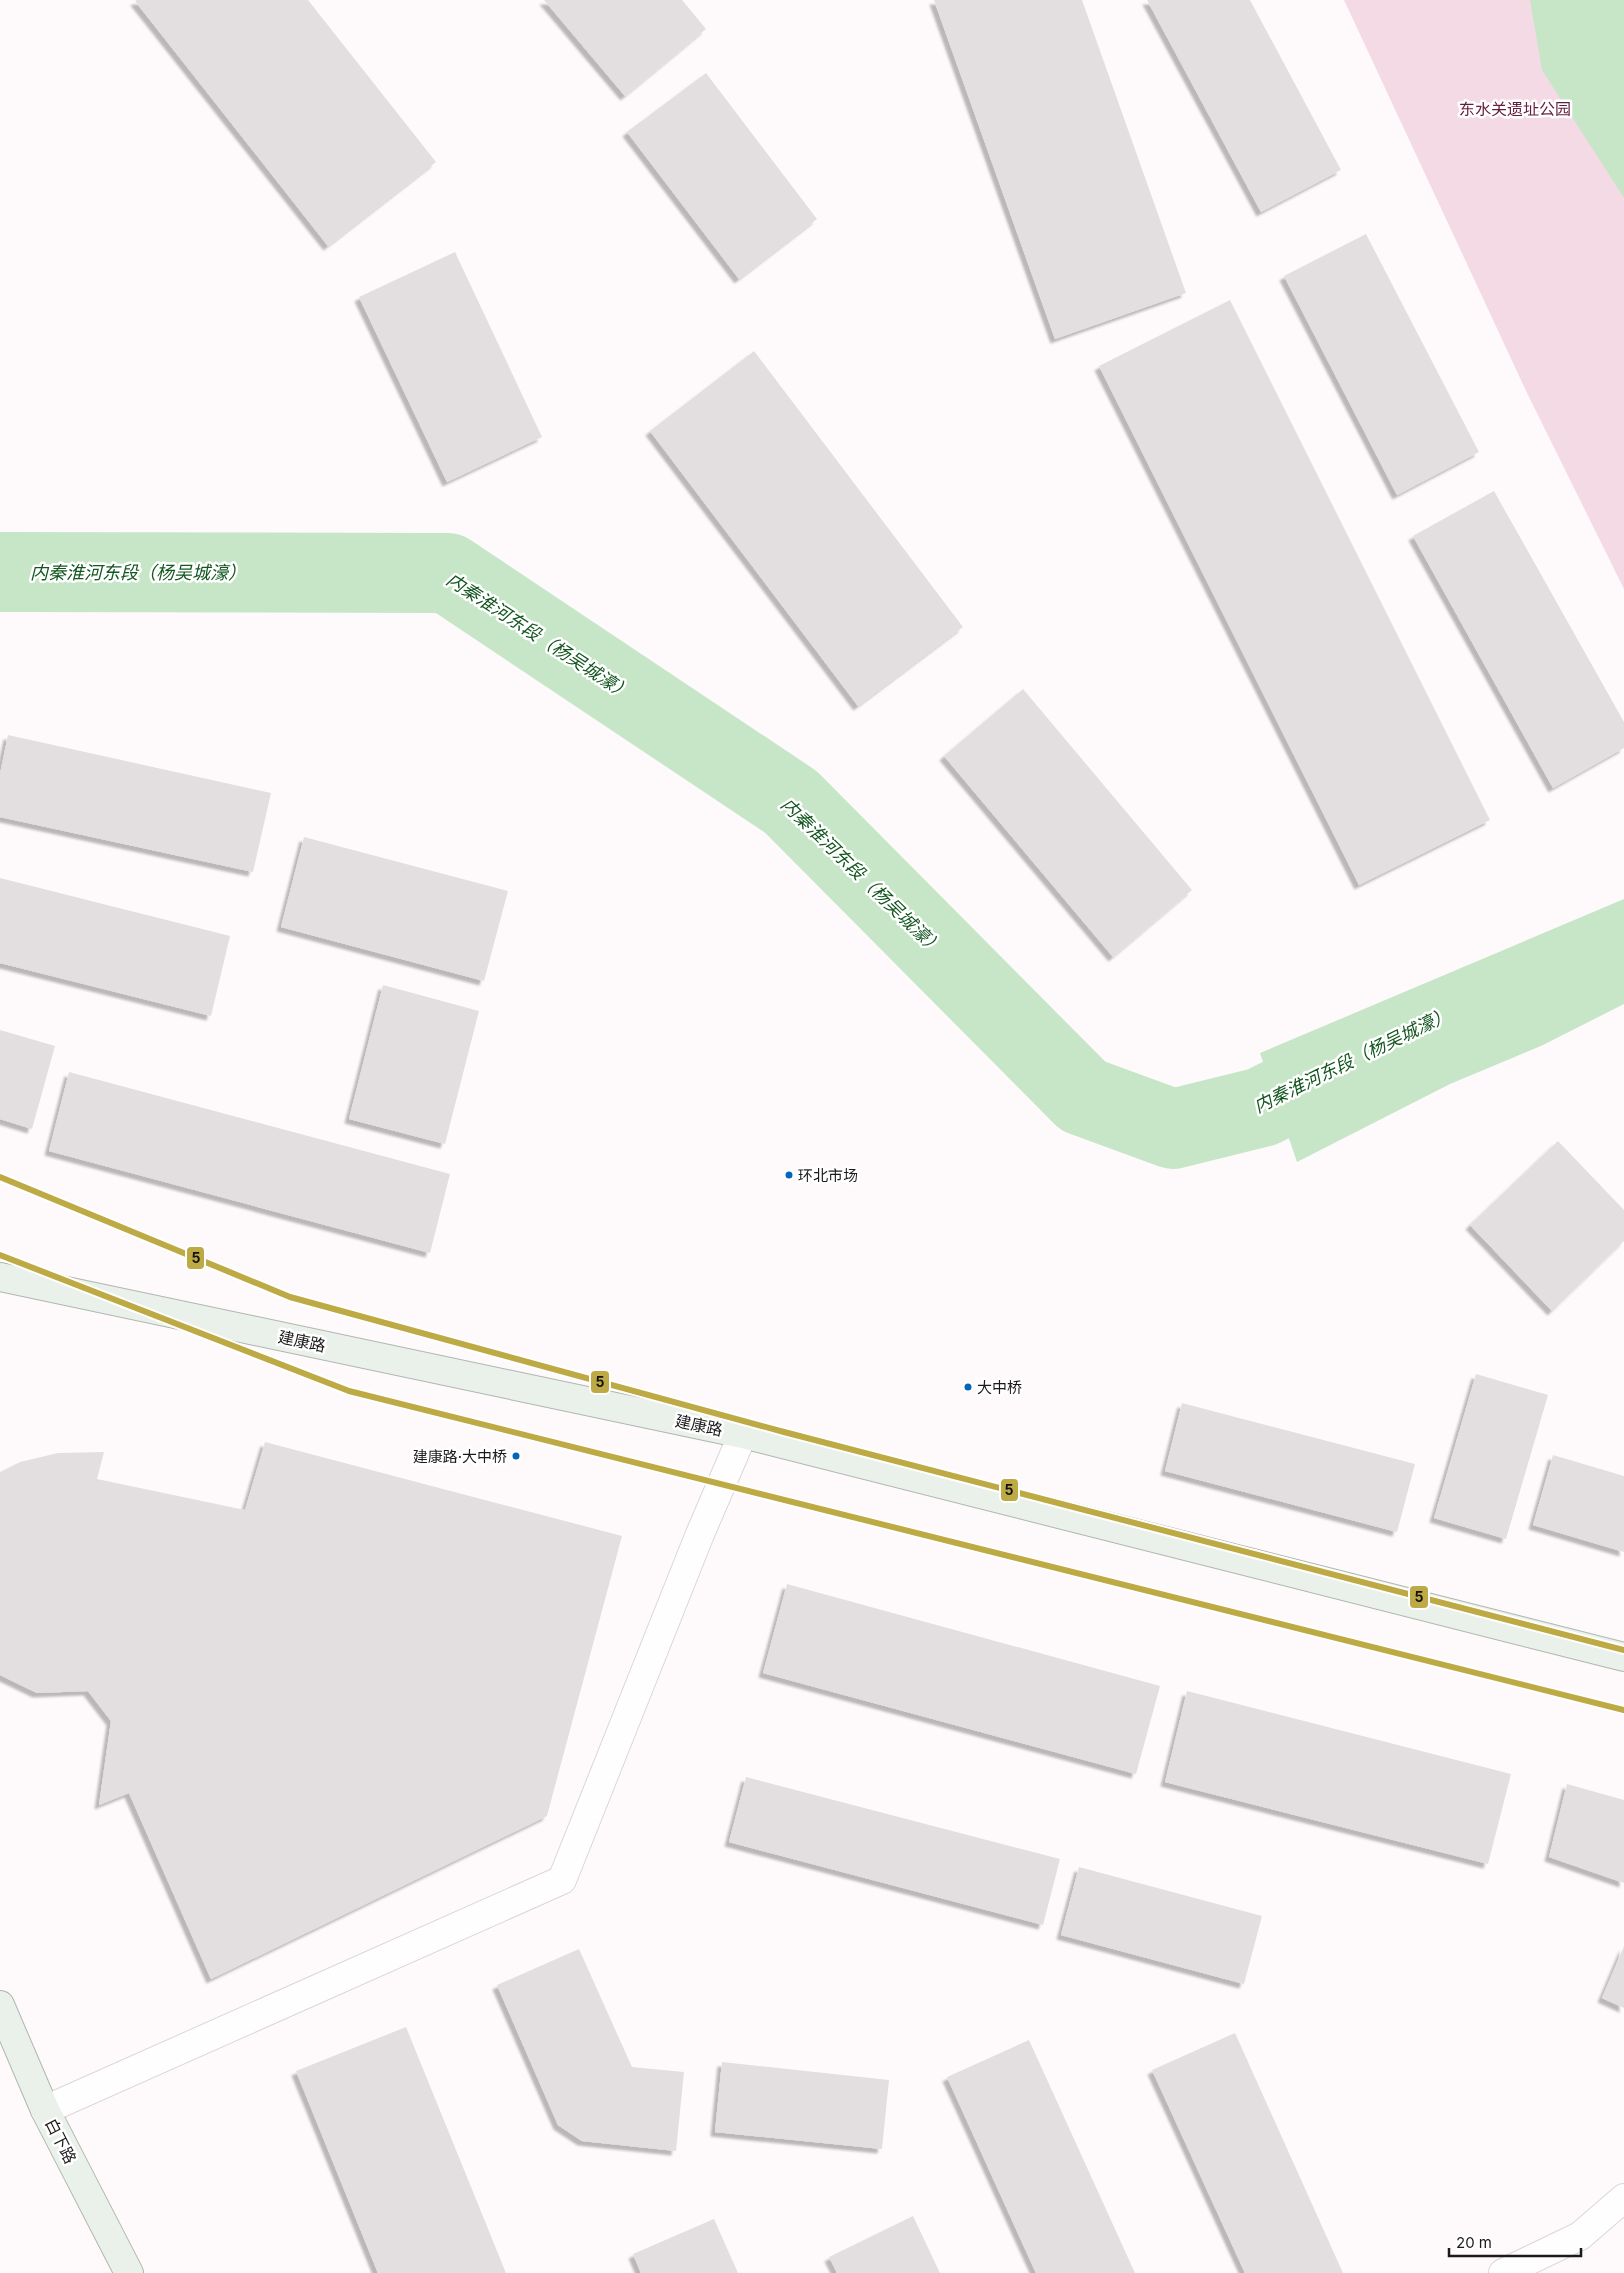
<svg xmlns="http://www.w3.org/2000/svg" width="1624" height="2273" viewBox="0 0 1624 2273" font-family="Inter,'Noto Sans SC',sans-serif">
	<defs>
		<filter id="shadow"><feDropShadow dx="-4.5" dy="4.5" stdDeviation="1" flood-color="#0004"/></filter>
	</defs>
	<rect width="100%" height="100%" fill="#fefafc"/>
	<!-- green -->
	<path fill="#f4dae4" d="M1344 0H1624V589L1528 395Z"/>
	<!-- water -->
	<path fill="#c6e6c7" d="M1530 0H1624V198L1542 70Z
		M1624 899V1004L1541 1046 1450 1084 1297 1162 1260 1053Z"/>
	<g fill="none" stroke-linecap="round" stroke-linejoin="round">
		<!-- river -->
		<path stroke="#c6e6c7" stroke-width="80" d="M0 572 448 573 791 802 1083 1096 1173 1129 1262 1107 1376 1050"/>
	</g>
	<!-- building -->
	<path fill="#e3dfe1" filter="url(#shadow)" d="M137 0H308L436 162 328 246 135 1Z
		M544 0H682L706 29 625 96Z
		M934 0H1082L1186 293 1055 339Z
		M1147 0H1250L1341 170 1261 212Z
		M706 73 817 219 739 279 627 132Z
		M1366 234 1479 452 1397 495 1284 276Z
		M455 252 542 437 447 482 359 297Z
		M1230 300 1490 820 1359 885 1099 366Z
		M754 351 963 627 858 706 650 431Z
		M1494 491 1624 722V748L1553 788 1413 536Z
		M1023 689 1192 890 1113 957 944 756Z
		M8 735 271 793 253 872 0 817V774Z
		M304 837 508 891 484 981 281 927Z
		M0 878 230 936 211 1016 0 963Z
		M383 985 479 1011 445 1144 349 1119Z
		M0 1030 55 1046 32 1129 0 1119Z
		M69 1072 450 1174 430 1253 49 1151Z
		M1558 1141 1624 1210V1241L1552 1311 1470 1225Z
		M1476 1374 1548 1395 1506 1539 1434 1518Z
		M1182 1403 1415 1464 1397 1532 1165 1471Z
		M265 1442 622 1536 547 1816 211 1979 129 1793 99 1805 111 1721 88 1691 37 1693 0 1675V1472L20 1462 58 1453 104 1452 97 1479 245 1510Z
		M1553 1455 1624 1476V1552L1533 1525Z
		M787 1584 1160 1686 1136 1774 763 1673Z
		M1187 1691 1511 1774 1488 1864 1165 1782Z
		M746 1777 1060 1859 1043 1925 729 1842Z
		M1567 1784 1624 1800V1883L1549 1857Z
		M1079 1867 1262 1916 1244 1984 1061 1935Z
		M1624 1946V2008L1602 1998Z
		M579 1949 632 2067 684 2072 676 2151 582 2141 558 2125 497 1985Z
		M406 2027 506 2273H378L296 2071Z
		M1235 2033 1343 2273H1245L1152 2070Z
		M1029 2040 1135 2273H1036L947 2077Z
		M722 2062 889 2080 882 2149 715 2132Z
		M913 2216 940 2273H837L829 2257Z
		M714 2219 738 2273H641L633 2254Z"/>
	<g fill="none" stroke-linecap="round" stroke-linejoin="round">
		<!-- minor casing -->
		<g stroke="#dad7d9" stroke-width="30">
			<path id="minor" d="M45 2110 562 1880 700 1534 743 1434
				M1503 2273 1580 2236 1624 2198"/>
		</g>
		<!-- major casing -->
		<g stroke="#afb6ae" stroke-width="30">
			<path id="major" d="M0 1277 743 1434 1624 1657
				M0 2005 45 2110 129 2273"/>
		</g>
		<!-- minor -->
		<use href="#minor" stroke="#fffeff" stroke-width="28"/>
		<!-- major -->
		<use href="#major" stroke="#eaf0ea" stroke-width="28"/>
		<!-- metro-1 casing -->
		<g stroke="#fff" stroke-width="10">
			<path id="metro-1" d="M0 1177 290 1297 784 1432 1624 1650
				M0 1255 349 1391 1624 1710"/>
		</g>
		<!-- metro-1 -->
		<use href="#metro-1" stroke="#bdaa44" stroke-width="6"/>
	</g>
	<!-- markers -->
	<g fill="#0065bd" stroke="#fff" stroke-width="2">
		<circle cx="789" cy="1175" r="4.5"/>
		<circle cx="968" cy="1387" r="4.5"/>
		<circle cx="516" cy="1456" r="4.5"/>
	</g>
	<g text-anchor="middle" dominant-baseline="central" stroke-width="5" stroke-linejoin="round" paint-order="stroke">
		<!-- bus labels -->
		<g font-size="15" fill="#1d1a1b" stroke="#fff" text-anchor="start">
			<text x="798" y="1175">环北市场</text>
			<text x="977" y="1387">大中桥</text>
			<text x="507" y="1456" text-anchor="end">建康路·大中桥</text>
		</g>
		<!-- park labels -->
		<g font-size="16" fill="#641c3f" stroke="#fff">
			<text x="1515" y="109">东水关遗址公园</text>
		</g>
		<!-- street labels -->
		<g font-size="16" fill="#1d1a1b" stroke="#fff">
			<text transform="translate(302 1341) rotate(12)">建康路</text>
			<text transform="translate(699 1425) rotate(12)">建康路</text>
			<text transform="translate(61 2141) rotate(63)">白下路</text>
		</g>
		<!-- water labels -->
		<g font-size="18" font-style="italic" fill="#13561f" stroke="#fff">
			<text x="138" y="572">内秦淮河东段（杨吴城濠）</text>
			<text transform="translate(539 636) rotate(33)">内秦淮河东段（杨吴城濠）</text>
			<text transform="translate(862 876) rotate(44)">内秦淮河东段（杨吴城濠）</text>
			<text transform="translate(1352 1060) rotate(-26)">内秦淮河东段（杨吴城濠）</text>
		</g>
	</g>
	<g stroke="#fff" stroke-width="2">
		<rect x="186" y="1246" width="19" height="24" rx="5" fill="#bdaa44"/>
		<rect x="590" y="1370" width="20" height="24" rx="5" fill="#bdaa44"/>
		<rect x="1000" y="1478" width="19" height="24" rx="5" fill="#bdaa44"/>
		<rect x="1409" y="1585" width="20" height="24" rx="5" fill="#bdaa44"/>
	</g>
	<g font-size="14" text-anchor="middle" font-weight="bold" fill="#111">
		<text x="196" y="1263">5</text>
		<text x="600" y="1387">5</text>
		<text x="1009" y="1495">5</text>
		<text x="1419" y="1602">5</text>
	</g>
	<!-- scale -->
	<path d="M1449 2248v8h132v-8" fill="none" stroke="#1d1a1b" stroke-width="2.5"/>
	<text x="1456" y="2248" font-size="15" fill="#1d1a1b" stroke="#ffffff" stroke-width="4" paint-order="stroke">20 m</text>
</svg>
